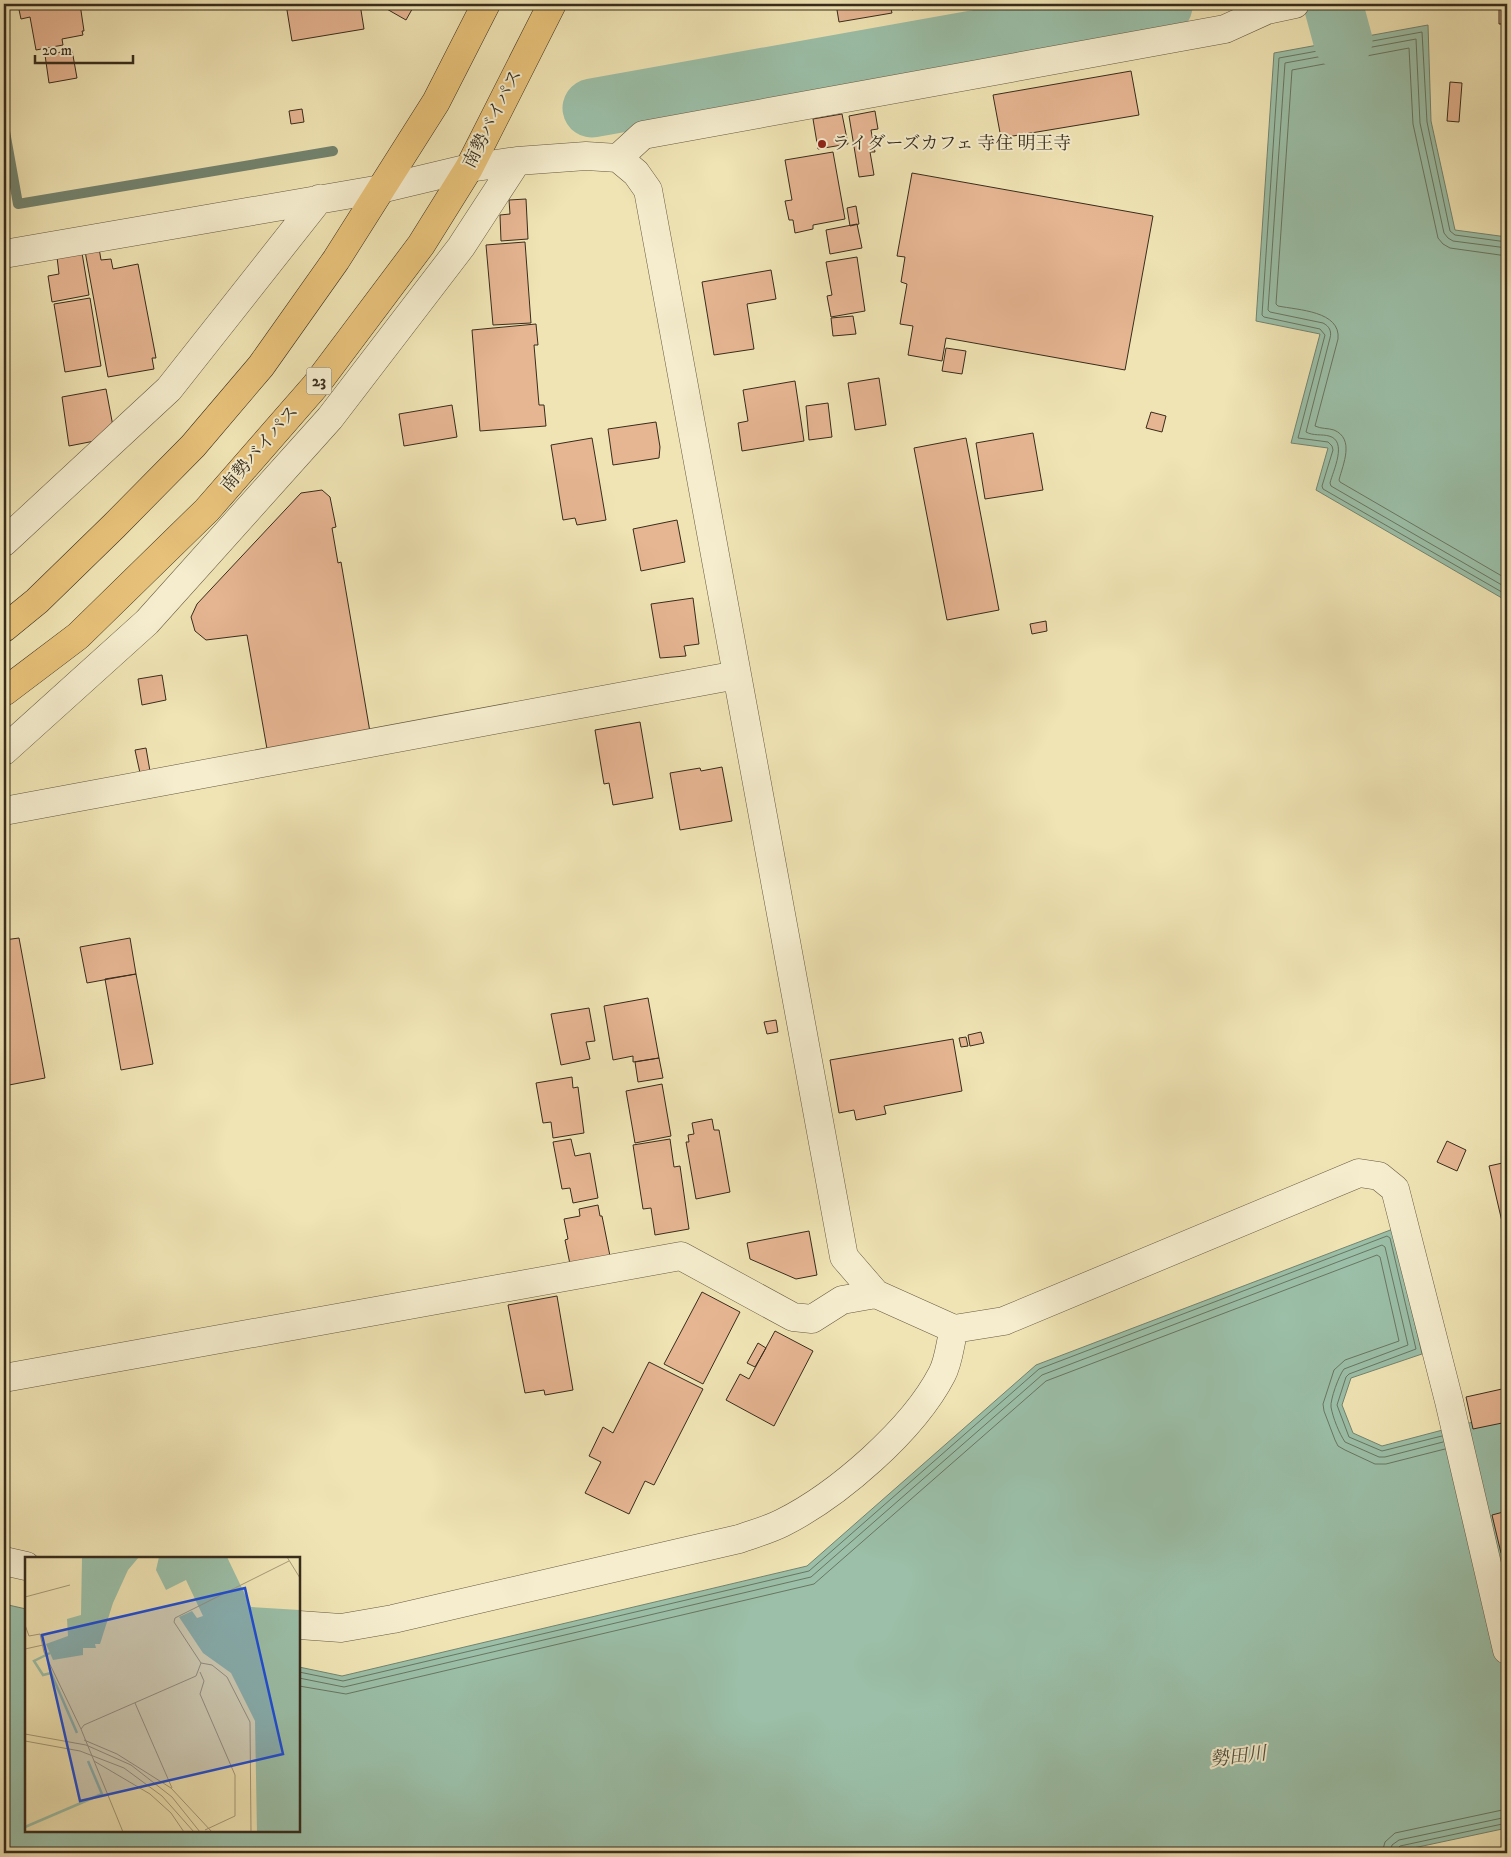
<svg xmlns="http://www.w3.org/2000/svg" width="1511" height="1857" viewBox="0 0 1511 1857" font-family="'IM FELL DW Pica','Noto Serif JP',serif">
	<rect width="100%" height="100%" fill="#f0e4b4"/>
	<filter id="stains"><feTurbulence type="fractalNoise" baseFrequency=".004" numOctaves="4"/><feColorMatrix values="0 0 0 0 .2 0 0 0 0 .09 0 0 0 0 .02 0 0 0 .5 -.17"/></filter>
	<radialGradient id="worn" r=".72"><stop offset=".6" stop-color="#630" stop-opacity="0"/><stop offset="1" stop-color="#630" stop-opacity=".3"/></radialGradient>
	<!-- water -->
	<path fill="#9bbfa8" stroke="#738470" d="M1428 25 1431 121 1455 230 1507 237V601L1316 490 1328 448 1291 443 1320 334 1256 321 1274 53Z
		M1393 1229 1422 1354 1351 1378 1342 1405 1353 1433 1382 1446 1507 1413V1828L1390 1853H4V1604L26 1609V1831H299V1667L342 1676 807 1566 1036 1365Z"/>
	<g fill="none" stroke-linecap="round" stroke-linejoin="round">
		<!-- shore -->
		<path stroke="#697662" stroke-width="1" d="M1507 242 1455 235 1450 231 1427 122 1422 32 1279 58 1262 315 1264 317 1320 329 1325 335 1298 438 1328 442 1332 446 1333 450 1322 486 1323 489 1507 595
			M1507 248 1453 241 1448 238 1444 233 1420 123 1416 39 1285 63 1268 310 1270 312 1323 323C1329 326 1332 331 1330 338L1306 432C1313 436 1322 434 1329 436 1348 441 1333 471 1330 483L1331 486 1507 588
			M1507 256 1450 248 1443 244 1438 238 1413 124 1409 48 1292 70 1276 304 1278 306C1298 310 1341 311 1338 339L1315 426C1321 429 1328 428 1334 430 1355 439 1343 464 1339 480L1340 482 1507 579
			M299 1672 343 1681 809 1571 1039 1369 1387 1236 1390 1238 1416 1349 1349 1374 1346 1377 1337 1405 1349 1437 1382 1451 1442 1436
			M299 1678 344 1687 811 1577 1042 1375 1382 1245 1385 1247 1408 1345 1344 1369C1339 1375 1330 1400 1331 1407 1333 1418 1339 1433 1345 1442L1379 1457H1385L1443 1442
			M299 1686 346 1694 814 1584 1046 1381 1377 1255 1380 1257 1399 1341 1345 1360 1334 1370 1323 1404 1324 1411 1335 1440 1338 1446 1345 1450 1375 1464H1386L1445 1449
			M1382 1853 1385 1842 1395 1833 1507 1809
			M1390 1853 1392 1845 1399 1840 1507 1817
			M1396 1853 1397 1849 1400 1846 1507 1823"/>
		<!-- stream -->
		<path stroke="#738470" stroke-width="10" d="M4 126 18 204 333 151"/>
		<!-- river -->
		<path stroke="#9bbfa8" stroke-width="59" d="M1333 4 1343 41
			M592 108 1163 6V4"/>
	</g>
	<!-- building -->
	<path fill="#e6b592" stroke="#372c1c" d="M23 4H80L84 31H82L83 35 62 39 63 45 36 50 30 17 21 19 18 5Z
		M286 4H360L364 29 292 41Z
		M378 4H415L406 20Z
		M836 4H918V8L912 10 911 5 891 9 892 13 839 22Z
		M1499 4H1507V24H1499Z
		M72 50 77 78 49 83 45 55Z
		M1131 71 1139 115 1001 138 993 95Z
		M1450 82 1462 83 1459 122 1447 121Z
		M302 109 304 122 291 124 289 111Z
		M875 111 878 129 871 130 875 152H870L874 175 859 177 849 116Z
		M842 114 848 144 818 149 813 119Z
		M833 152 845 219 813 225V229L795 233 793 220H789L785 201 792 200 785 160Z
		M912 173 1153 216 1125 370 946 338 942 361 908 355 913 326 900 324 907 284 901 282 905 257 897 256Z
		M526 199 528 239 501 241 500 215 510 214 509 200Z
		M856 206 859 224 850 226 847 208Z
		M857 224 862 248 830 254 826 230Z
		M525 242 531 323 493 325 486 245Z
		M99 248 101 260 111 259 113 269 138 264 156 358H152L154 369 108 377 85 251Z
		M82 253 89 295 52 302 48 276 59 274 57 257Z
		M857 257 865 311 831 317 827 296 832 295 826 262Z
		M771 270 776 299 747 304 754 349 714 355 702 282Z
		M90 298 101 366 65 372 54 304Z
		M853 316 856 334 833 336 831 318Z
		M536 324 538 345H534L539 405H544L546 426 480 431 472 330Z
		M946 348 966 351 962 374 942 371Z
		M879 378 886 425 855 430 848 383Z
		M795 381 804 441 742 451 738 423 748 421 743 390Z
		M106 389 115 437 69 446 62 397Z
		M828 403 832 437 809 440 806 406Z
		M452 405 457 437 404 446 399 414Z
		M1151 412 1166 416 1162 432 1146 428Z
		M656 422 660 447 659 458 613 465 608 429Z
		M1033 433 1043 490 985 499 976 443Z
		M592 438 606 520 577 525 575 518 563 520 551 445Z
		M966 438 999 610 947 620 914 448Z
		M322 490 330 497 336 527 332 528 338 563 341 562 370 732 267 749 247 635 206 640 195 631 191 617 197 604 301 493Z
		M677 520 685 562 641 571 633 529Z
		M693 598 699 644 684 646 686 656 660 658 651 604Z
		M1046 621 1047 631 1032 634 1030 624Z
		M162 675 166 700 142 705 138 679Z
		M640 722 653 798 613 805 609 783 604 784 595 730Z
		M146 748 150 771 140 773 135 750Z
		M722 767 732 821 680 830 670 773 700 768 701 771Z
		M19 938 45 1078 4 1086V940Z
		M130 938 136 974 87 983 80 947Z
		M136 974 153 1064 121 1070 105 979Z
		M648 998 659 1058 633 1062V1056L613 1060 604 1006Z
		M589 1008 595 1041 586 1042 590 1059 561 1065 551 1014Z
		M776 1020 778 1032 767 1034 764 1022Z
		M981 1032 984 1043 970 1046 968 1035Z
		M966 1037 968 1046 961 1047 959 1038Z
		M953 1039 962 1091 884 1106 886 1114 856 1120 854 1110 839 1113 830 1060Z
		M659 1058 663 1078 638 1082 635 1062Z
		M572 1077 573 1088 578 1087 584 1133 553 1138 551 1122 543 1123 536 1083Z
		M662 1084 671 1136 635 1143 626 1091Z
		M712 1119 714 1130H719L730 1192 696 1199 686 1142H689L688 1135 694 1134 692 1123Z
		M571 1139 575 1156 590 1153 598 1198 573 1203 570 1188 562 1189 553 1142Z
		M670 1139 674 1167 680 1166 689 1229 655 1235 651 1208 643 1209 633 1145Z
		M1447 1141 1466 1150 1457 1171 1437 1162Z
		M1507 1162V1243L1489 1166Z
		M598 1205 600 1216H602L610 1256 570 1264 565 1240 568 1239 564 1219 580 1216 579 1209Z
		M809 1231 817 1275 796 1279 750 1259 747 1243Z
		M702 1292 740 1312 703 1384 664 1364Z
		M557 1296 573 1390 545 1395 544 1390 525 1393 508 1305Z
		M775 1331 813 1351 774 1426 726 1400 740 1374 749 1379Z
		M758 1343 766 1348 755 1367 747 1363Z
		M649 1362 703 1389 654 1485 645 1481 629 1514 585 1493 601 1462 589 1456 603 1427 613 1433Z
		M1502 1389 1507 1413V1422L1473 1429 1466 1397Z
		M1507 1511V1551L1501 1553 1492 1515Z"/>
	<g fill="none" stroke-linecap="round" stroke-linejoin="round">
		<!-- minor casing -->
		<g stroke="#655a42" stroke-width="29">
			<path id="minor" d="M618 158 643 135 1225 29 1267 10 1295 4
				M4 254 381 189 469 168 517 161 586 156 618 158 636 173 648 190 844 1257 876 1294 954 1329 1004 1321 1359 1173 1379 1176 1395 1189 1449 1401 1507 1650
				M4 542 169 389 319 199
				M4 751 147 622 330 418 461 247 517 161
				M4 811 737 675
				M4 1378 681 1256 793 1317 812 1319 842 1300 876 1294
				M4 1561 26 1566
				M299 1625 341 1628 393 1619 739 1539C753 1534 768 1530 782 1523 838 1495 913 1430 942 1374 949 1361 950 1343 954 1329"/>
		</g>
		<!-- highway casing -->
		<g stroke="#372c1c" stroke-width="29">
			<path id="highway" d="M4 628 37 601 114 526 193 446 261 366 336 260 436 102 486 4
				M4 692 78 636 207 510 316 385 421 245 469 168 552 4"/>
		</g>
		<!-- minor -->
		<use href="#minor" stroke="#f5edce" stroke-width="28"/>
		<!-- highway -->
		<use href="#highway" stroke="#e8c27a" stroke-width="28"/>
	</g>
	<!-- markers -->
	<circle fill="#8f2418" stroke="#f5edce" stroke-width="2" cx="822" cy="144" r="5"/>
	<g text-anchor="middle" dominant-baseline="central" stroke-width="4" stroke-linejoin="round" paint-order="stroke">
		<!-- shield labels -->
		<rect fill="#f5edce" stroke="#706651" stroke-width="1" x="306.5" y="367.5" width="25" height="27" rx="4"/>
		<g font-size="16" font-weight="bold" fill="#372c1c">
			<text x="319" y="381">23</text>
		</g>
		<!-- street labels -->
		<g font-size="18" fill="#372c1c" stroke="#f5edce">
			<text transform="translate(493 119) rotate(-63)">南勢バイパス</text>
			<text transform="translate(260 449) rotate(-49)">南勢バイパス</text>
		</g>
		<!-- poi labels -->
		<g font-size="18" fill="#372c1c" stroke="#f5edce" text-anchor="start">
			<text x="832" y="144">ライダーズカフェ 寺住 明王寺</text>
		</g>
		<!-- water labels -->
		<g font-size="19" font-style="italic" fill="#50513f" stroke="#f5edce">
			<text transform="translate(1238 1757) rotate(-7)">勢田川</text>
		</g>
	</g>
	<!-- overview -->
	<g transform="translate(25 1557)">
		<rect width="275" height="275" fill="#f0e4b4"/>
		<path d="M57 0H114L103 13 88 46 75 87H70L71 91H58V98L28 103 21 87 43 79 42 62 56 58ZM134 0H202L226 50 275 53V275H232L230 164 206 116 178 96 154 60 167 54 172 61 178 59 161 23 141 33 131 13Z" fill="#9bbfa8"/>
		<path fill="none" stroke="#9bbfa8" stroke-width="2.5" d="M25 96 9 104 18 118 26 116 52 176M0 270 77 237 63 204"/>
		<path fill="none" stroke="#a69a77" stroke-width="1" d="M262 0 275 21M0 40 45 28M0 68 4 79 15 77 19 95 56 172 98 275M0 92 18 88M176 106 187 108 202 120 225 165 226 275M175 115 179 124 175 137 210 218V259L180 273M110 146 147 231M56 172 59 168 171 119 176 106 149 65 150 61 264 4M0 177 61 188 106 208 147 240 175 275M59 183 92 197 146 231 187 275M0 184 55 194 99 211 137 239 169 275M69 204 125 237 146 256 159 275"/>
		<path fill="#1d4ed8" fill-opacity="0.15" stroke="#1d4ed8" stroke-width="2.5" d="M220 31 258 197 55 244 17 78Z"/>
		<rect width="275" height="275" fill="none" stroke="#372c1c" stroke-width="2.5"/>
	</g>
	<!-- margin -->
	<rect width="1511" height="1857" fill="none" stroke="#f0e4b4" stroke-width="20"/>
	<rect x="5" y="5" width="1501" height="1847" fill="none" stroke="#372c1c" stroke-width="2.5"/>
	<rect x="10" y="10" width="1491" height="1837" fill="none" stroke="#372c1c"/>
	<!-- scale -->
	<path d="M35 55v8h98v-8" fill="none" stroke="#372c1c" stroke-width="2.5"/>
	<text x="42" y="55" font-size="15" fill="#372c1c" stroke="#f5edce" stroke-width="4" paint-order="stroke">20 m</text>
	<rect width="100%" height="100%" filter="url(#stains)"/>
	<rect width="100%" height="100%" fill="url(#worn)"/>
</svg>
